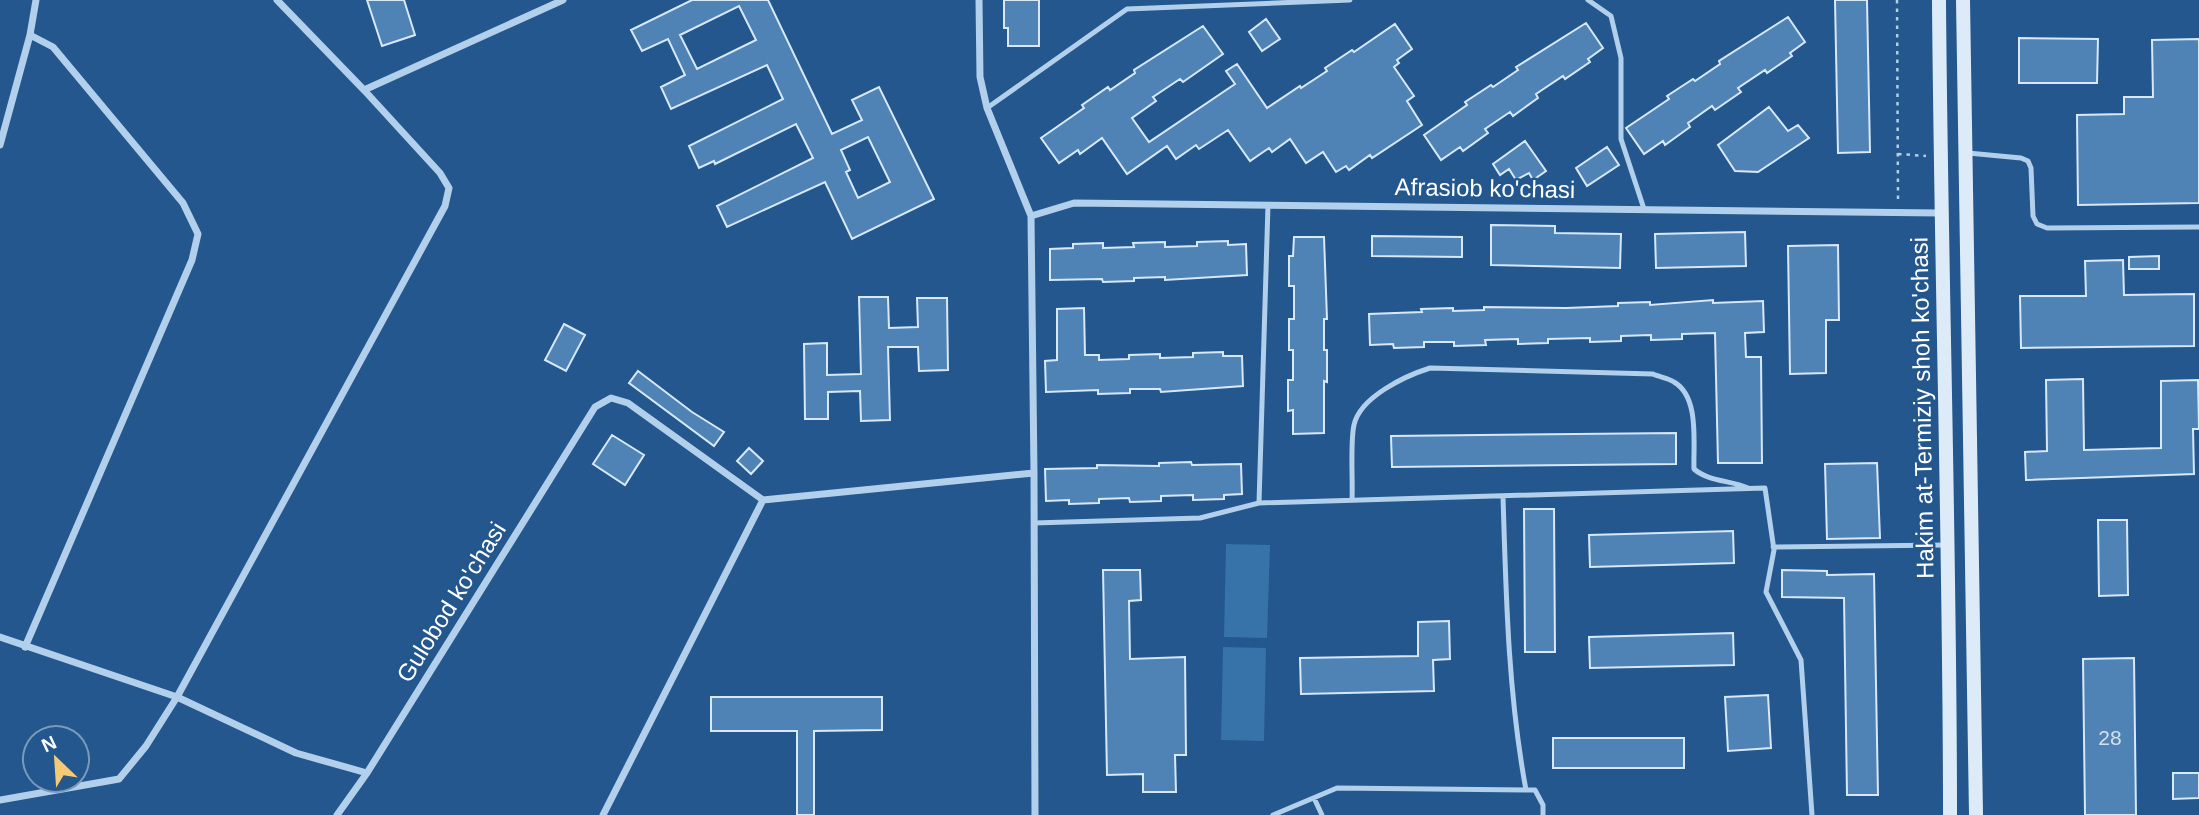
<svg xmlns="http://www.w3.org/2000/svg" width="2199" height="815" viewBox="0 0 2199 815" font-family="Arial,sans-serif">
	<rect width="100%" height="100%" fill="#23578d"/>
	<!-- grass -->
	<path fill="#3772a9" d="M1226 544 1270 545 1267 638 1224 637Z
		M1223 647 1266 648 1264 741 1221 740Z"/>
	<!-- building -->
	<path fill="#5083b5" stroke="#d7e8f8" stroke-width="2" fill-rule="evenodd" d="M367 0H404L415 35 382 46Z
		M692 0H768L832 134 862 120 852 100 879 87 934 199 852 239 825 182 727 227 717 206 813 158 796 124 715 164 714 161 699 168 689 146 783 99 767 65 671 109 661 87 685 75 668 39 642 51 631 30ZM739 6 756 40 697 69 680 35ZM868 137 890 182 858 198 846 172 850 170 841 150Z
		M1004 0H1039V46H1008V28H1004Z
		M1835 0H1867L1870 152 1838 153Z
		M1788 17 1805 42 1790 53 1792 56 1767 73 1765 70 1738 88 1741 92 1715 110 1712 106 1688 123 1690 127 1665 145 1663 141 1644 154 1626 128 1669 99 1667 96 1693 79 1695 81 1720 64 1719 61Z
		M1266 19 1280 39 1262 51 1249 32Z
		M1586 23 1603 48 1588 59 1590 62 1565 79 1563 76 1536 94 1538 98 1513 116 1510 112 1485 129 1488 133 1463 151 1460 147 1441 160 1424 135 1467 105 1465 102 1491 85 1493 87 1518 70 1516 67Z
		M1395 24 1412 49 1397 60 1399 63 1394 67 1414 96 1407 101 1422 125 1372 158 1370 155 1349 170 1346 166 1336 172 1323 152 1306 163 1290 139 1272 152 1269 148 1250 161 1228 130 1199 149 1196 145 1176 159 1167 146 1127 174 1102 138 1080 154 1078 150 1059 163 1041 138 1084 108 1082 105 1108 87 1110 90 1135 73 1134 70 1203 26 1223 54 1183 82 1180 79 1153 97 1156 101 1132 118 1149 142 1235 84 1226 71 1237 64 1267 108 1300 86 1301 88 1327 71 1325 68 1352 50 1354 52Z
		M2019 38 2098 39 2097 83H2019Z
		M2199 39V203L2078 205 2077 115 2124 114V97H2153L2152 40Z
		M1769 107 1788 131 1798 125 1809 138 1758 172 1735 171 1718 145Z
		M1525 141 1546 171 1533 180 1529 173 1516 180 1509 169 1500 175 1493 164Z
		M1607 147 1619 165 1587 186 1576 168Z
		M1491 225 1555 226V233L1621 234 1620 268 1491 265Z
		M1745 232 1746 266 1656 268 1655 234Z
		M1372 236 1462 237V257L1372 256Z
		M1294 237H1324L1327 319H1324V350H1327V382L1324 381V433L1293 434V410L1288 411V380H1293V350H1289V319H1294V286H1289V256H1293Z
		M1228 241V245L1246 244 1247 275 1165 280V277L1134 278V281L1103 282 1102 279 1050 280V249L1073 248V244L1103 243V248L1134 247 1133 243 1165 242V247L1197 246V242Z
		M1838 245 1839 320H1826V373L1790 374 1788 246Z
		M2159 256V269H2129V257Z
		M2123 260 2124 295 2194 294V346L2021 348 2020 296H2086L2085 261Z
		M859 297H888L889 328 918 327 917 298H947L948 370 919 371 918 347H888L890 420 861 421 860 391 828 392V419H805L804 344 827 343V375L861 374Z
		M1713 300V303L1763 301 1764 332 1745 333 1746 357H1761L1762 463H1718L1715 333 1682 334V339L1651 340V335L1621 336V341L1590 342V338L1548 339V343L1518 344V339L1485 340 1486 345 1454 346V342H1424V347L1394 348 1393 344 1370 345 1369 314 1422 312 1421 309 1453 308V311L1484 310V307L1566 308 1618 306V303L1650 302V305Z
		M1084 308 1085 355H1099V360L1129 359V355L1160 354V358L1193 357V353L1223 352V356H1242L1243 386 1161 392 1160 389H1130V393L1098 394V390L1046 392 1045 361 1057 360V309Z
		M564 324 585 335 566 371 545 360Z
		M638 371 692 412 724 432 714 446 629 383Z
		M2083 379 2084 450 2161 448V381L2198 380 2199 429H2193L2194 474 2026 480 2025 452 2047 451 2046 380Z
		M1676 433V464L1392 467 1391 436Z
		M612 435 644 455 625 485 593 464Z
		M749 448 763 461 751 474 737 461Z
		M1191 462 1192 465 1241 464 1242 494 1224 495V499L1193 500V495L1161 496V501L1130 502 1129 498 1099 499V503L1069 504V500L1046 501 1045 469 1097 468V465L1159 466V463Z
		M1877 463 1880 538 1827 539 1825 464Z
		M1524 509H1554L1555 652H1525Z
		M2098 520H2127L2128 595 2099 596Z
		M1733 531 1734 563 1590 567 1589 535Z
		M1103 570H1140L1141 600 1129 601 1130 659 1185 657 1186 755H1175L1176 792H1143V774L1107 775Z
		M1782 570 1827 571V575L1874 574 1878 795H1847L1844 598 1782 597Z
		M1449 621 1450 659 1433 660 1434 691 1301 694 1300 658 1418 656V622Z
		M1733 633 1734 665 1590 668 1589 637Z
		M2134 658 2136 815H2085L2083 659Z
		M1768 695 1771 748 1728 751 1725 697Z
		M711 697H882V730L814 731V815H797V731H711Z
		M1553 738H1684V768H1553Z
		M2173 773H2199V798L2173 799Z"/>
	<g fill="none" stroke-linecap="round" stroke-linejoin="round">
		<!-- path -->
		<path stroke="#b2cfeb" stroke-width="2.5" stroke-dasharray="3.5 5" stroke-linecap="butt" d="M1897 0 1898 200
			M1898 154 1926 156"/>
		<!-- lane -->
		<path stroke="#b2cfeb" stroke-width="5" d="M1588 0 1611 16 1621 58V139L1644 209
			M987 108 1127 9 1350 0
			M1968 153 2021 158 2028 161 2031 168 2033 216 2037 224 2047 228 2199 227
			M1503 496C1506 595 1508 693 1526 790
			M1352 500C1353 480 1350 442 1354 425 1360 397 1405 376 1430 368L1653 374C1659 377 1668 378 1674 382 1700 397 1693 444 1694 469 1709 482 1731 480 1748 488
			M1259 503 1268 205
			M1034 523 1200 518 1259 503 1765 488 1774 550 1766 592 1801 660 1812 815
			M1773 547 1945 545
			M1314 798 1322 815
			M1273 815 1337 788 1535 790 1543 805V815"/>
		<!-- street -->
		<path stroke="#b2cfeb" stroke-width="7" d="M979 0 980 77 987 108 1031 216 1034 473 1035 815
			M364 90 563 0
			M0 145 30 35 36 0
			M1031 216 1074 203 1940 213
			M0 637 177 697 296 753 367 773
			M25 647 192 260 198 234 183 203 53 47 30 35
			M0 800 119 779 146 746 177 697 445 206 449 188 440 173 364 90 277 0
			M337 815 367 773 595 407 611 398 628 403 763 500 1034 473
			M603 815 763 500"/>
		<!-- secondary -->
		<path stroke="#ddebf9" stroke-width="14" d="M1939 0C1941 272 1950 543 1950 815
			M1963 0 1976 815"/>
	</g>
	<g text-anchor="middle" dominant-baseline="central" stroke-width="5" stroke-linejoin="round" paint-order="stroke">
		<!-- number labels -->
		<g font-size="21" fill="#d3e0ec">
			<text x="2110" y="737">28</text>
		</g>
		<!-- street labels -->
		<g font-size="24" fill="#fff" stroke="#23578d">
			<text transform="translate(1485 188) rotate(1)">Afrasiob ko'chasi</text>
			<text transform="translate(1922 408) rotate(-91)">Hakim at-Termiziy shoh ko'chasi</text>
			<text transform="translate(451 602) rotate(-58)">Gulobod ko'chasi</text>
		</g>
	</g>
	<!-- north arrow -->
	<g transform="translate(56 759) rotate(335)"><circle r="33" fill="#23578d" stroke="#7b9abb" stroke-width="2"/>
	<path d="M0-5L12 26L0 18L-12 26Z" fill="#f6c975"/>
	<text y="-10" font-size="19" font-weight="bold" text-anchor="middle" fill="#ffffff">N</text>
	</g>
</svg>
